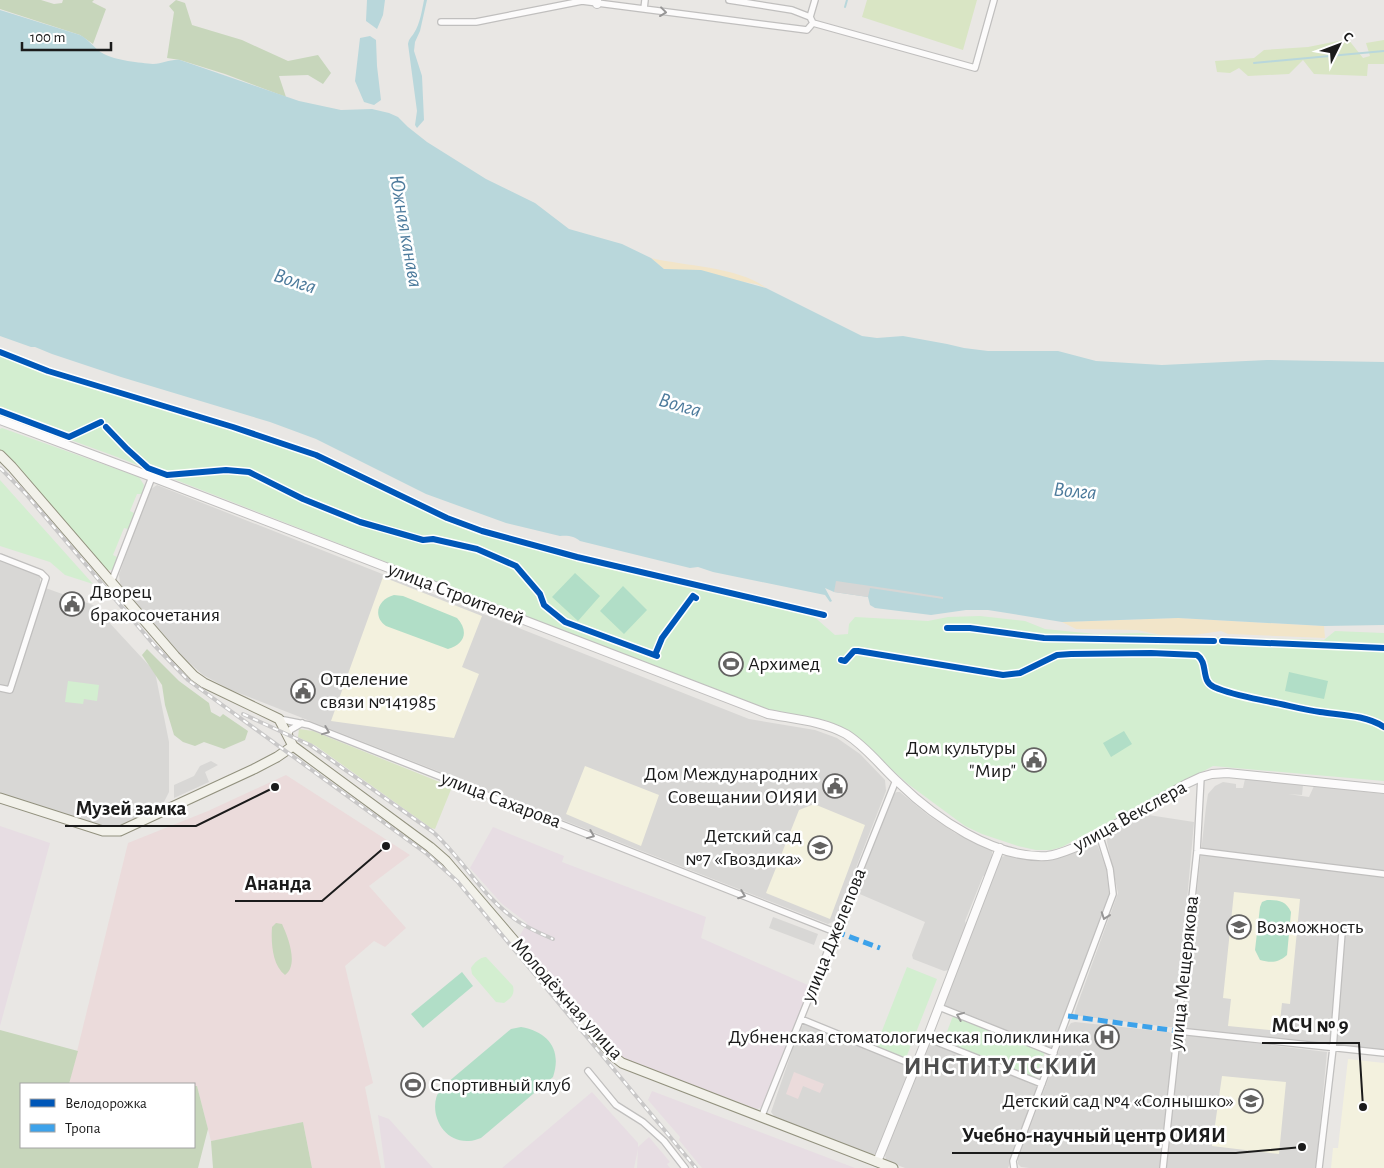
<svg xmlns="http://www.w3.org/2000/svg" width="1384" height="1168" viewBox="0 0 1384 1168" font-family="'Alegreya Sans',sans-serif">
	<rect width="100%" height="100%" fill="#e9e7e4"/>
	<!-- residential -->
	<path fill="#d8d7d5" d="M157 485 749 719 815 730 837 738 860 754 885 780 886 791 835 921 828 924 231 690 203 675 184 658 121 588 120 583 119 575 146 497H148L151 489Z
		M0 560 40 573V586L93 605 155 672 169 742V792L161 808 114 829 0 794Z
		M211 761 218 765 205 772 209 782 174 798V785L194 776 200 766Z
		M1245 779 1303 785 1302 795 1288 794 1309 797 1314 786 1384 794V1050L1185 1029 1182 1027 1206 807 1208 794 1215 786 1223 782 1236 784V788H1243Z
		M897 792H900L928 815 955 833 992 850V858L986 875 983 876 965 921 966 925 949 970 944 971 913 959 912 955 925 922 855 892 893 794Z
		M1142 814 1194 822 1176 1023 1173 1027H1169L1079 1016 1075 1015V1011L1118 893 1107 842 1108 833Z
		M1093 843 1098 846 1106 869 1109 894 1055 1044 1052 1047H1049L948 1008 945 1005V1000L1001 857 1009 855 1035 860 1052 859 1076 852Z
		M773 917 818 934 814 945 769 928Z
		M1075 1022 1169 1032 1173 1035 1174 1039 1160 1168H1029L1021 1167 1018 1164V1159L1068 1027 1071 1023Z
		M806 1023 908 1065 911 1071 877 1154H870L775 1117 771 1112 800 1028Z
		M1186 1035 1327 1052 1316 1168H1166L1180 1041 1182 1036Z
		M933 1043 1035 1083 1039 1088 1008 1168H905L886 1161 885 1154 927 1045Z"/>
	<!-- commercial -->
	<path fill="#ebdbdb" d="M286 775 410 855 369 886 406 928 385 947 374 941 345 966 373 1083 365 1087 381 1168H312L303 1122 211 1141 197 1086H194V1084H69L128 843 208 811Z
		M794 1072 824 1084 820 1093 803 1086 798 1099 786 1094Z"/>
	<!-- industrial -->
	<path fill="#e7dde3" d="M0 826 50 843 0 1026Z
		M493 827 564 856 562 862 706 917 701 938 810 986 763 1106 757 1109 625 1059 614 1052 518 939 527 923 502 904 470 868Z
		M652 1091 855 1168H702L679 1140 680 1137 648 1100Z
		M592 1092 638 1143V1147L649 1137 670 1162 667 1164 670 1168H637L638 1149 634 1168H502Z
		M378 1115 389 1119 433 1168H385Z"/>
	<!-- education -->
	<path fill="#f3f1de" d="M383 577 482 616 462 667 479 674 454 738 331 721Z
		M585 766 659 795 641 846 566 814Z
		M814 804 865 825 830 919 766 893 799 810Z
		M1234 892 1300 899 1290 1004 1282 1003 1279 1031 1228 1026 1231 999 1223 998Z
		M1348 1059 1384 1063V1168H1331L1333 1148H1338Z
		M1222 1076 1286 1082 1279 1154 1212 1146Z"/>
	<!-- grass -->
	<path fill="#d9e5c4" d="M867 0H977L963 50 862 17Z
		M1348 39 1363 58 1370 56 1366 43 1384 40V64H1368L1367 76 1314 74 1303 60 1289 74 1248 76 1239 68 1230 73 1217 72 1215 61 1254 58 1264 50 1308 47Z
		M299 729 313 731 452 787 435 829 431 828 316 746 298 737Z"/>
	<!-- forest -->
	<path fill="#c7d6bb" d="M0 0H41L54 4 62 3 63 0H94L92 2 106 9 93 44 80 35 0 9Z
		M176 0 185 3 192 25 242 40 288 61 318 55 331 73 323 84 308 75 279 76 286 97 225 74 180 60 167 58 174 12 169 6Z
		M147 649 179 681 209 703 211 712 220 717 223 714 248 731 245 740 224 749 204 742 195 746 183 742 174 735 165 705 162 685 142 655Z
		M276 923 282 924C288 937 299 965 285 975 272 965 271 942 272 927Z
		M0 1030 78 1051 69 1084H21V1147H194V1086H197L208 1129 198 1168H0Z
		M303 1122 312 1168H213L211 1141Z"/>
	<!-- sand -->
	<path fill="#f2e5c9" d="M651 258C684 266 740 267 766 288L756 284 664 269Z
		M1178 618 1324 626 1325 638 1228 634 1221 631 1194 635H1161L1137 630 1076 629 1062 622Z"/>
	<!-- park -->
	<path fill="#d3eed0" d="M0 354 60 376 312 454 438 515 471 528 589 561 811 614 835 635 848 634 849 624 855 617 928 621 948 617 980 616 1025 621 1045 629 1095 634 1142 633 1167 636 1324 640 1335 631 1384 633V781L1213 766 1062 847 1051 850H1036L1018 846 982 834 965 826 908 784 851 733 828 721 768 709 476 597 117 457 0 414Z
		M2 428 139 477 144 485 142 494H137L130 511 134 513 128 529 124 528 113 555 117 557 113 570H107L15 465 0 450V429Z
		M0 480 93 584 65 575 50 562 0 546Z
		M68 681 99 685 97 701 84 699 83 704 65 702Z
		M486 957 513 986C515 995 511 998 504 1003L496 1002 472 974 471 968C474 963 480 957 486 957Z
		M907 967 937 979 906 1058 876 1046Z
		M953 1016 1045 1052 1035 1078 943 1042Z"/>
	<!-- pitch -->
	<path fill="#b1dec7" d="M575 573 600 596 578 621 552 597Z
		M623 586 647 610 624 634 600 611Z
		M394 595 403 596 457 618C469 631 465 644 448 649L386 626C372 616 378 599 394 595Z
		M1289 672 1328 681 1324 699 1285 691Z
		M1124 731 1132 744 1111 757 1103 743Z
		M1267 900C1279 900 1286 901 1291 912L1287 955C1278 963 1271 963 1260 960L1255 950 1260 907 1262 902Z
		M462 972 473 986 423 1028 411 1014Z
		M521 1027C549 1032 562 1050 553 1077L481 1138C477 1139 473 1141 469 1141 441 1143 426 1108 441 1088L511 1029Z"/>
	<!-- water -->
	<path fill="#b9d7db" d="M367 0H385L383 15 377 29 366 21Z
		M424 0H427L420 31 415 42 414 51 422 76 424 120 417 128 415 125 417 111 408 44C409 38 411 38 414 33 420 24 422 10 424 0Z
		M0 10 80 35C90 40 94 49 104 54 114 60 141 63 153 64 163 64 170 59 180 60L299 101 341 110 372 109 389 113 398 117 408 127 427 142 486 179 535 203 569 229 622 244 651 258 664 269 701 270 766 288 862 336 877 338 903 336 947 344 964 348 988 351H1058L1096 361 1162 365 1267 360 1384 362V625L1324 626 1178 618 1062 622 988 610H966L931 615 875 608 870 605 868 597 834 592 825 588 832 601 830 602 825 595 713 572 698 567 690 568 580 541C575 536 567 535 560 536L506 523 426 494 316 439 270 422 121 377 52 354 35 347H31L0 336Z
		M370 36 376 40 377 66 381 100 374 105 364 102 355 81 360 38Z"/>
	<!-- pier -->
	<path fill="#d6d6d5" d="M836 581 905 591 943 597V599L870 588 868 597 834 592Z"/>
	<g fill="none" stroke-linecap="round" stroke-linejoin="round">
		<!-- stream -->
		<path stroke="#b9d7db" stroke-width="2" d="M845 7 847 0
			M1254 63 1384 51"/>
		<!-- minor casing -->
		<g stroke="#c0bfbe" stroke-width="8">
			<path id="minor" d="M729 0 792 10 810 17
				M644 9 645 0
				M441 22H476L582 1 807 30 813 23 810 17 815 0
				M813 23 975 68 994 0
				M0 557 41 573 46 578 10 690 0 688
				M111 583 152 477
				M279 719 309 725 835 932
				M288 736 290 730 302 723
				M1197 851 1384 874
				M939 1007 1054 1053
				M801 1019 916 1066
				M1178 1031 1384 1053
				M927 1038 1042 1084
				M588 1071 616 1105 643 1122 664 1141 685 1168
				M761 1118 896 780
				M1014 1168 1013 1161 1113 894 1110 869 1099 834
				M1163 1168 1197 851 1201 777
				M1319 1168 1333 1048 1342 932"/>
		</g>
		<!-- tertiary casing -->
		<g stroke="#c0bfbe" stroke-width="10">
			<path id="tertiary" d="M597 4V0
				M0 420 152 477 768 714C794 719 823 721 846 734 867 747 881 767 899 783 935 818 994 859 1047 856 1057 855 1066 851 1076 847L1186 784 1201 777 1212 774 1227 773 1384 789
				M877 1162 927 1038 1000 848"/>
		</g>
		<!-- secondary casing -->
		<g stroke="#92917e" stroke-width="11">
			<path id="secondary" d="M0 455 12 467 175 656 194 676 204 683 279 719 293 746
				M293 746 430 847 446 861 613 1056 622 1063 893 1168
				M0 798 103 831H120L254 769 277 757 293 746"/>
		</g>
		<!-- minor -->
		<use href="#minor" stroke="#fcfbfb" stroke-width="5.5"/>
		<!-- tertiary -->
		<use href="#tertiary" stroke="#fcfbfb" stroke-width="8"/>
		<!-- secondary -->
		<use href="#secondary" stroke="#f2f1ea" stroke-width="9"/>
		<!-- rail casing -->
		<g stroke="#c9c8c8" stroke-width="4">
			<path id="rail" d="M0 468 25 493 154 645 188 680 427 854 457 881 696 1168
				M243 714 310 745 433 832C462 858 481 894 512 917 523 926 539 933 553 939"/>
		</g>
		<!-- rail -->
		<use href="#rail" stroke="#fff" stroke-width="2" stroke-dasharray="5.5" stroke-linecap="butt"/>
		<!-- quiet -->
		<path stroke="#3da2ea" stroke-width="5" stroke-dasharray="10 5" stroke-linecap="butt" d="M835 932 842 934 880 948
			M1068 1016 1178 1031"/>
		<!-- cycleway casing -->
		<g stroke="#fff" stroke-width="9">
			<path id="cycleway" d="M0 352 48 371 233 427 316 455 447 518 482 531 577 557 824 615
				M0 411 69 437 101 422
				M106 427 127 449 148 468 167 475 226 470 249 472 303 499 360 522 423 540 433 539 477 549 516 566 540 594 544 605 565 622 657 656
				M947 628H970L1044 638 1214 641
				M1222 641 1384 648
				M655 655 662 638 693 596 696 598
				M841 660 845 661 854 651H858L1003 675 1020 673 1057 655 1071 654 1151 653 1197 655C1209 663 1200 681 1214 687 1232 695 1252 698 1271 702 1287 705 1304 710 1320 712 1341 715 1366 715 1384 727"/>
		</g>
		<!-- cycleway -->
		<use href="#cycleway" stroke="#0057b8" stroke-width="6"/>
	</g>
	<!-- one-way arrows -->
	<defs><path id="oneway-chevron" d="M-2-3.5L2.5 0L-2 3.5" fill="none" stroke-width="1.6" stroke-linecap="round" stroke-linejoin="round" transform="scale(1.25)"/></defs>
	<g stroke="#979696">
		<use href="#oneway-chevron" transform="translate(663 12) rotate(7)"/>
		<use href="#oneway-chevron" transform="translate(326 731) rotate(22)"/>
		<use href="#oneway-chevron" transform="translate(591 835) rotate(22)"/>
		<use href="#oneway-chevron" transform="translate(742 895) rotate(21)"/>
		<use href="#oneway-chevron" transform="translate(1105 916) rotate(110)"/>
		<use href="#oneway-chevron" transform="translate(960 1016) rotate(-158)"/>
	</g>
	<!-- icons -->
	<defs>
		<g id="civic-ring" transform="scale(1.25)"><circle r="9.5" fill="#fff" stroke="#636261" stroke-width="1.5"/><path d="M-.6-6.5H3V-4.5H.6V-3L4-1V1h2V6H-6V1h2V-1L-.6-3ZM-1.2 2.5V6h2.4V2.5Z" fill="#636261"/></g>
		<g id="stadium-ring" transform="scale(1.25)"><circle r="9.5" fill="#fff" stroke="#636261" stroke-width="1.5"/><path d="M0-5a6.5 5 0 1 0 0 10a6.5 5 0 1 0 0-10ZM-3.5-1.8h7v3.6h-7Z" fill="#636261"/></g>
		<g id="school-ring" transform="scale(1.25)"><circle r="9.5" fill="#fff" stroke="#636261" stroke-width="1.5"/><path d="M0-5L7-2L0 1L-7-2ZM-4 1L0 2.5L4 1V4Q0 6-4 4Z" fill="#636261"/></g>
		<g id="hospital-ring" transform="scale(1.25)"><circle r="9.5" fill="#fff" stroke="#636261" stroke-width="1.5"/><path d="M-5-5h3v3.5h4V-5h3V5h-3V1.5h-4V5h-3Z" fill="#636261"/></g>
	</defs>
	<g fill-rule="evenodd">
		<use href="#civic-ring" x="72" y="604"/>
		<use href="#stadium-ring" x="731" y="664"/>
		<use href="#civic-ring" x="303" y="691"/>
		<use href="#civic-ring" x="1034" y="760"/>
		<use href="#civic-ring" x="835" y="786"/>
		<use href="#school-ring" x="820" y="848"/>
		<use href="#school-ring" x="1239" y="927"/>
		<use href="#hospital-ring" x="1107" y="1037"/>
		<use href="#stadium-ring" x="413" y="1085"/>
		<use href="#school-ring" x="1251" y="1101"/>
	</g>
	<g text-anchor="middle" dominant-baseline="central" stroke-width="5" stroke-linejoin="round" paint-order="stroke">
		<!-- poi labels -->
		<g font-size="20" fill="#1b1b1b" stroke="#fff" text-anchor="start">
			<text x="90" y="592">Дворец<tspan x="90" dy="23">бракосочетания</tspan></text>
			<text x="748" y="664">Архимед</text>
			<text x="320" y="679">Отделение<tspan x="320" dy="23">связи №141985</tspan></text>
			<text x="1016" y="748" text-anchor="end">Дом культуры<tspan x="1016" dy="23">"Мир"</tspan></text>
			<text x="818" y="774" text-anchor="end">Дом Международних<tspan x="818" dy="23">Совещании ОИЯИ</tspan></text>
			<text x="802" y="836" text-anchor="end">Детский сад<tspan x="802" dy="23">№7 «Гвоздика»</tspan></text>
			<text x="1256" y="927">Возможность</text>
			<text x="1090" y="1037" text-anchor="end">Дубненская стоматологическая поликлиника</text>
			<text x="430" y="1085">Спортивный клуб</text>
			<text x="1234" y="1101" text-anchor="end">Детский сад №4 «Солнышко»</text>
		</g>
		<!-- street labels -->
		<g font-size="20" fill="#1b1b1b" stroke="#fff">
			<text transform="translate(456 594) rotate(21)">улица Строителей</text>
			<text transform="translate(501 800) rotate(21)">улица Сахарова</text>
			<text transform="translate(1130 816) rotate(-29)">улица Векслера</text>
			<text transform="translate(834 935) rotate(-68)">улица Джелепова</text>
			<text transform="translate(1184 973) rotate(-84)">улица Мещерякова</text>
			<text transform="translate(567 999) rotate(48)">Молодёжная улица</text>
		</g>
		<!-- water labels -->
		<g font-size="21" font-style="italic" fill="#4d7b9c" stroke="#fff">
			<text transform="translate(406 231) rotate(80)">Южная канава</text>
			<text transform="translate(295 281) rotate(18)">Волга</text>
			<text transform="translate(680 405) rotate(16)">Волга</text>
			<text transform="translate(1075 491) rotate(5)">Волга</text>
		</g>
		<!-- district labels -->
		<g font-size="25" font-weight="bold" letter-spacing="1" fill="#4e4e4e" stroke="#fff">
			<text x="1001" y="1066">ИНСТИТУТСКИЙ</text>
		</g>
	</g>
	<!-- callouts -->
	<path fill="none" stroke="#1b1b1b" stroke-width="2" d="M275 787L196 826H65M386 846L322 901H235M1363 1107L1359 1043H1262M1302 1147L1236 1153H952"/>
	<g fill="#1b1b1b" stroke="#fff" stroke-width="2">
		<circle cx="275" cy="787" r="5"/>
		<circle cx="386" cy="846" r="5"/>
		<circle cx="1363" cy="1107" r="5"/>
		<circle cx="1302" cy="1147" r="5"/>
	</g>
	<g font-size="21" text-anchor="middle" font-weight="bold" fill="#1b1b1b" stroke="#fff" stroke-width="5" stroke-linejoin="round" paint-order="stroke">
		<text x="131" y="815">Музей замка</text>
		<text x="278" y="890">Ананда</text>
		<text x="1310" y="1032">МСЧ № 9</text>
		<text x="1094" y="1142">Учебно-научный центр ОИЯИ</text>
	</g>
	<!-- legend -->
	<rect x="20" y="1083" width="175" height="65" fill="#ffffff" stroke="#a4a4a4"/>
	<rect x="30" y="1099" width="25" height="8" fill="#0057b8" stroke="#a4a4a4"/>
	<text x="65" y="1108" font-size="15" fill="#1b1b1b">Велодорожка</text>
	<rect x="30" y="1124" width="25" height="8" fill="#3da2ea" stroke="#a4a4a4"/>
	<text x="65" y="1133" font-size="15" fill="#1b1b1b">Тропа</text>
	<!-- north arrow -->
	<g transform="translate(1339 45) rotate(48)" stroke="#ffffff" stroke-width="4" paint-order="stroke">
	<path d="M0-4L9 19L0 12L-9 19Z" fill="#1b1b1b"/>
	<text y="-8" font-size="14" font-weight="bold" text-anchor="middle" fill="#1b1b1b">С</text>
	</g>
	<!-- scale -->
	<path d="M22 42v8h89v-8" fill="none" stroke="#1b1b1b" stroke-width="2.5"/>
	<text x="30" y="42" font-size="15" fill="#1b1b1b" stroke="#ffffff" stroke-width="4" paint-order="stroke">100 m</text>
</svg>
